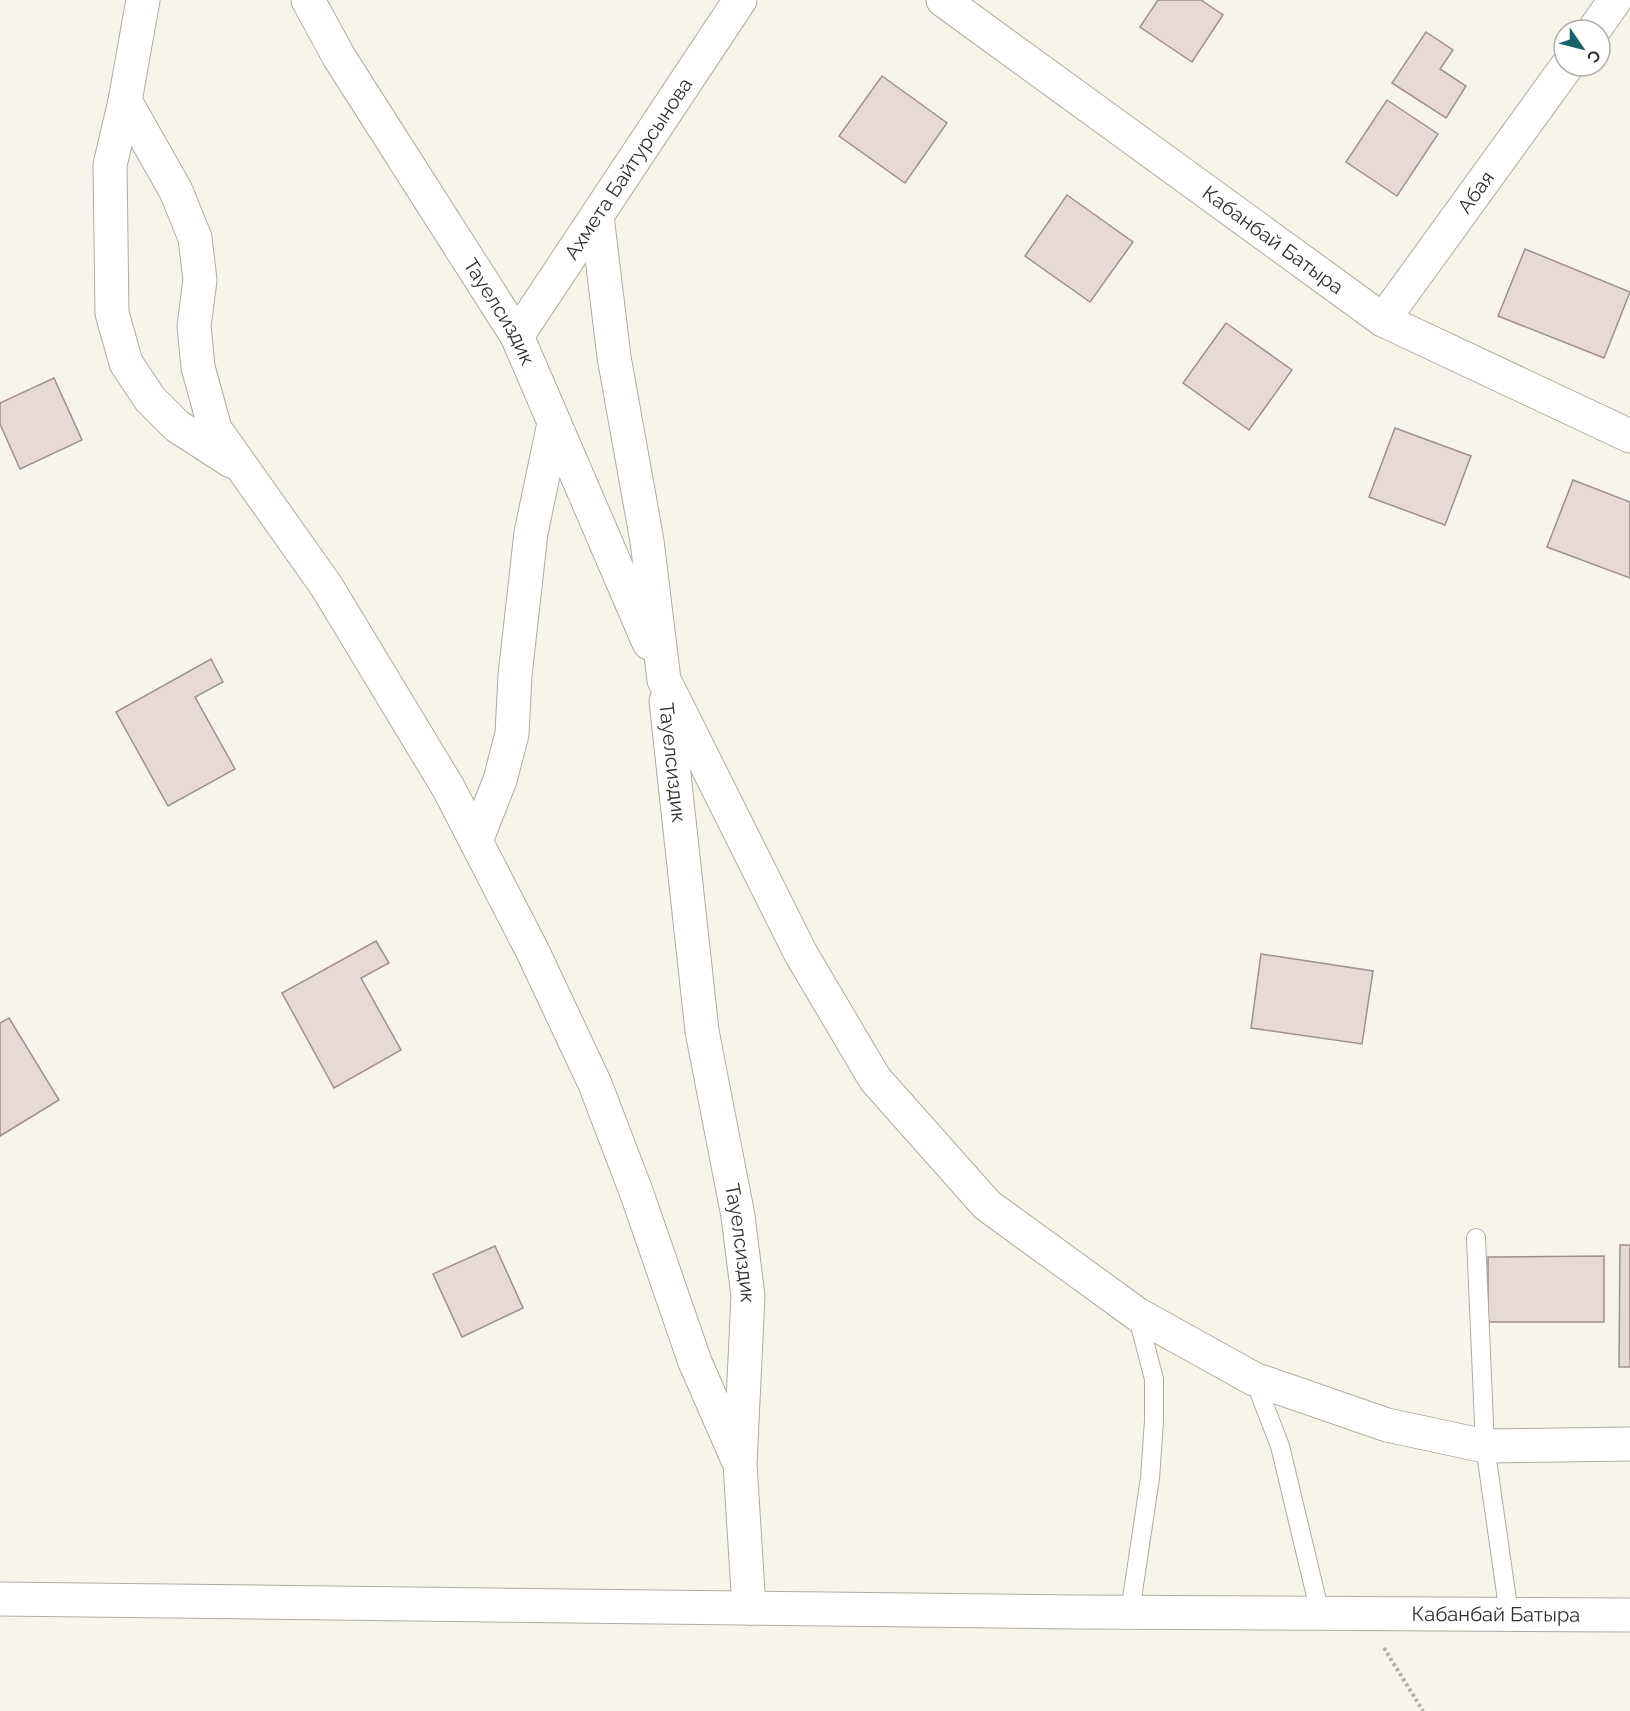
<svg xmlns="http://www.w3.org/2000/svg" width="1630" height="1711" viewBox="0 0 1630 1711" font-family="Raleway,sans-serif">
	<rect width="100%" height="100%" fill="#f7f5e9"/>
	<!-- building -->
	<path fill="#e8d9d7" stroke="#9f908f" stroke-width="1.5" d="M1158 0H1201L1223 15 1192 62 1140 27Z
		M1426 32 1453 50 1440 69 1466 86 1446 118 1392 83Z
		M882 76 947 123 905 183 839 136Z
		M1387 100 1438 134 1397 196 1346 162Z
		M1067 195 1133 242 1090 302 1025 256Z
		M1525 249 1630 292 1604 358 1498 316Z
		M1226 323 1292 370 1249 430 1183 383Z
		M54 378 82 440 20 469 0 424V403Z
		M1395 428 1471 456 1445 525 1369 497Z
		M1573 480 1630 502V578L1547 547Z
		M211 659 223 682 195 697 235 769 168 806 116 712Z
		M376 941 389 963 361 978 401 1050 334 1088 282 993Z
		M1261 954 1373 971 1362 1044 1251 1028Z
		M9 1018 59 1100 0 1136V1023Z
		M1620 1245H1630V1367H1619Z
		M495 1246 523 1308 462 1337 433 1274Z
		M1604 1256V1322H1488V1257Z"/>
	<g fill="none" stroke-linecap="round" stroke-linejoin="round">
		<!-- lane casing -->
		<g stroke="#aeaca0" stroke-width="20">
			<path id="lane" d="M1476 1238 1485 1446 1509 1614
				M1254 1379 1280 1446 1320 1613
				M1130 1612 1150 1478 1154 1421V1379L1137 1314"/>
		</g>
		<!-- street casing -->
		<g stroke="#aeaca0" stroke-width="35">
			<g id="street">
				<path d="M143 0 125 101 110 165 112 313 126 363 150 399 177 426 231 461"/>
				<path id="s1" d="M308 0 339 57 517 336 649 643"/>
				<path id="s2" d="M943 0 1383 320 1630 436"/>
				<path d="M1594 30 1615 0"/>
				<path d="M125 101 176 191 195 238 200 280 194 326 198 367 215 429 327 587 449 789 533 952 595 1084 637 1194 695 1362 737 1458"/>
				<path d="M597 216 614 357 647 541 664 680 801 954 875 1079 987 1205 1137 1314 1254 1379 1387 1425 1485 1446 1630 1444"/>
				<path id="s3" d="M1383 320 1567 66"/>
				<path id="s4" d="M517 336 740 0"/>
				<path id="s5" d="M666 701 702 1031 738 1216 748 1296 740 1464 749 1608"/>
				<path d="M476 841 500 780 512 734 515 675 531 533 554 423"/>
			</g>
		</g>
		<!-- secondary casing -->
		<g stroke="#aeaca0" stroke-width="35">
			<g id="secondary">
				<path id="s6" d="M0 1599 1076 1612 1630 1615"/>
			</g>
		</g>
		<!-- path -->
		<path stroke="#b0afa5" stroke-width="4" stroke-dasharray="3 3" stroke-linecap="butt" d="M1384 1648 1423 1711"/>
		<!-- lane -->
		<use href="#lane" stroke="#fff" stroke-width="18"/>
		<!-- street -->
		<use href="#street" stroke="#fff" stroke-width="33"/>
		<!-- secondary -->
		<use href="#secondary" stroke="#fff" stroke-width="33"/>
	</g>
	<g text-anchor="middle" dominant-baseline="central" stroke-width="4.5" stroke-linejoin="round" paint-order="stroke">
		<!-- street labels -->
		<g font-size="20" fill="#31302b" stroke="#fff">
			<text stroke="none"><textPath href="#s4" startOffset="201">Ахмета Байтурсынова</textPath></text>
			<text stroke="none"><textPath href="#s3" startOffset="158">Абая</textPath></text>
			<text stroke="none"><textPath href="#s2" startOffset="408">Кабанбай Батыра</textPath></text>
			<text stroke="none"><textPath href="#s1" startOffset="366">Тауелсиздик</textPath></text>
			<text stroke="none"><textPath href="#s5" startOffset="62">Тауелсиздик</textPath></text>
			<text stroke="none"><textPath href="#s5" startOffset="548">Тауелсиздик</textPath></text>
			<text stroke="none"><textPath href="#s6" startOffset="1496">Кабанбай Батыра</textPath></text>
		</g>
	</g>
	<!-- north arrow -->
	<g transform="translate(1582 48) rotate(125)"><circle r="28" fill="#ffffff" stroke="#adacaa" stroke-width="1.5"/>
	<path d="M0-4.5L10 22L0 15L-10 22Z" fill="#156468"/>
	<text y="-9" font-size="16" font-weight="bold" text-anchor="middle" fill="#31302b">С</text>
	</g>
</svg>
